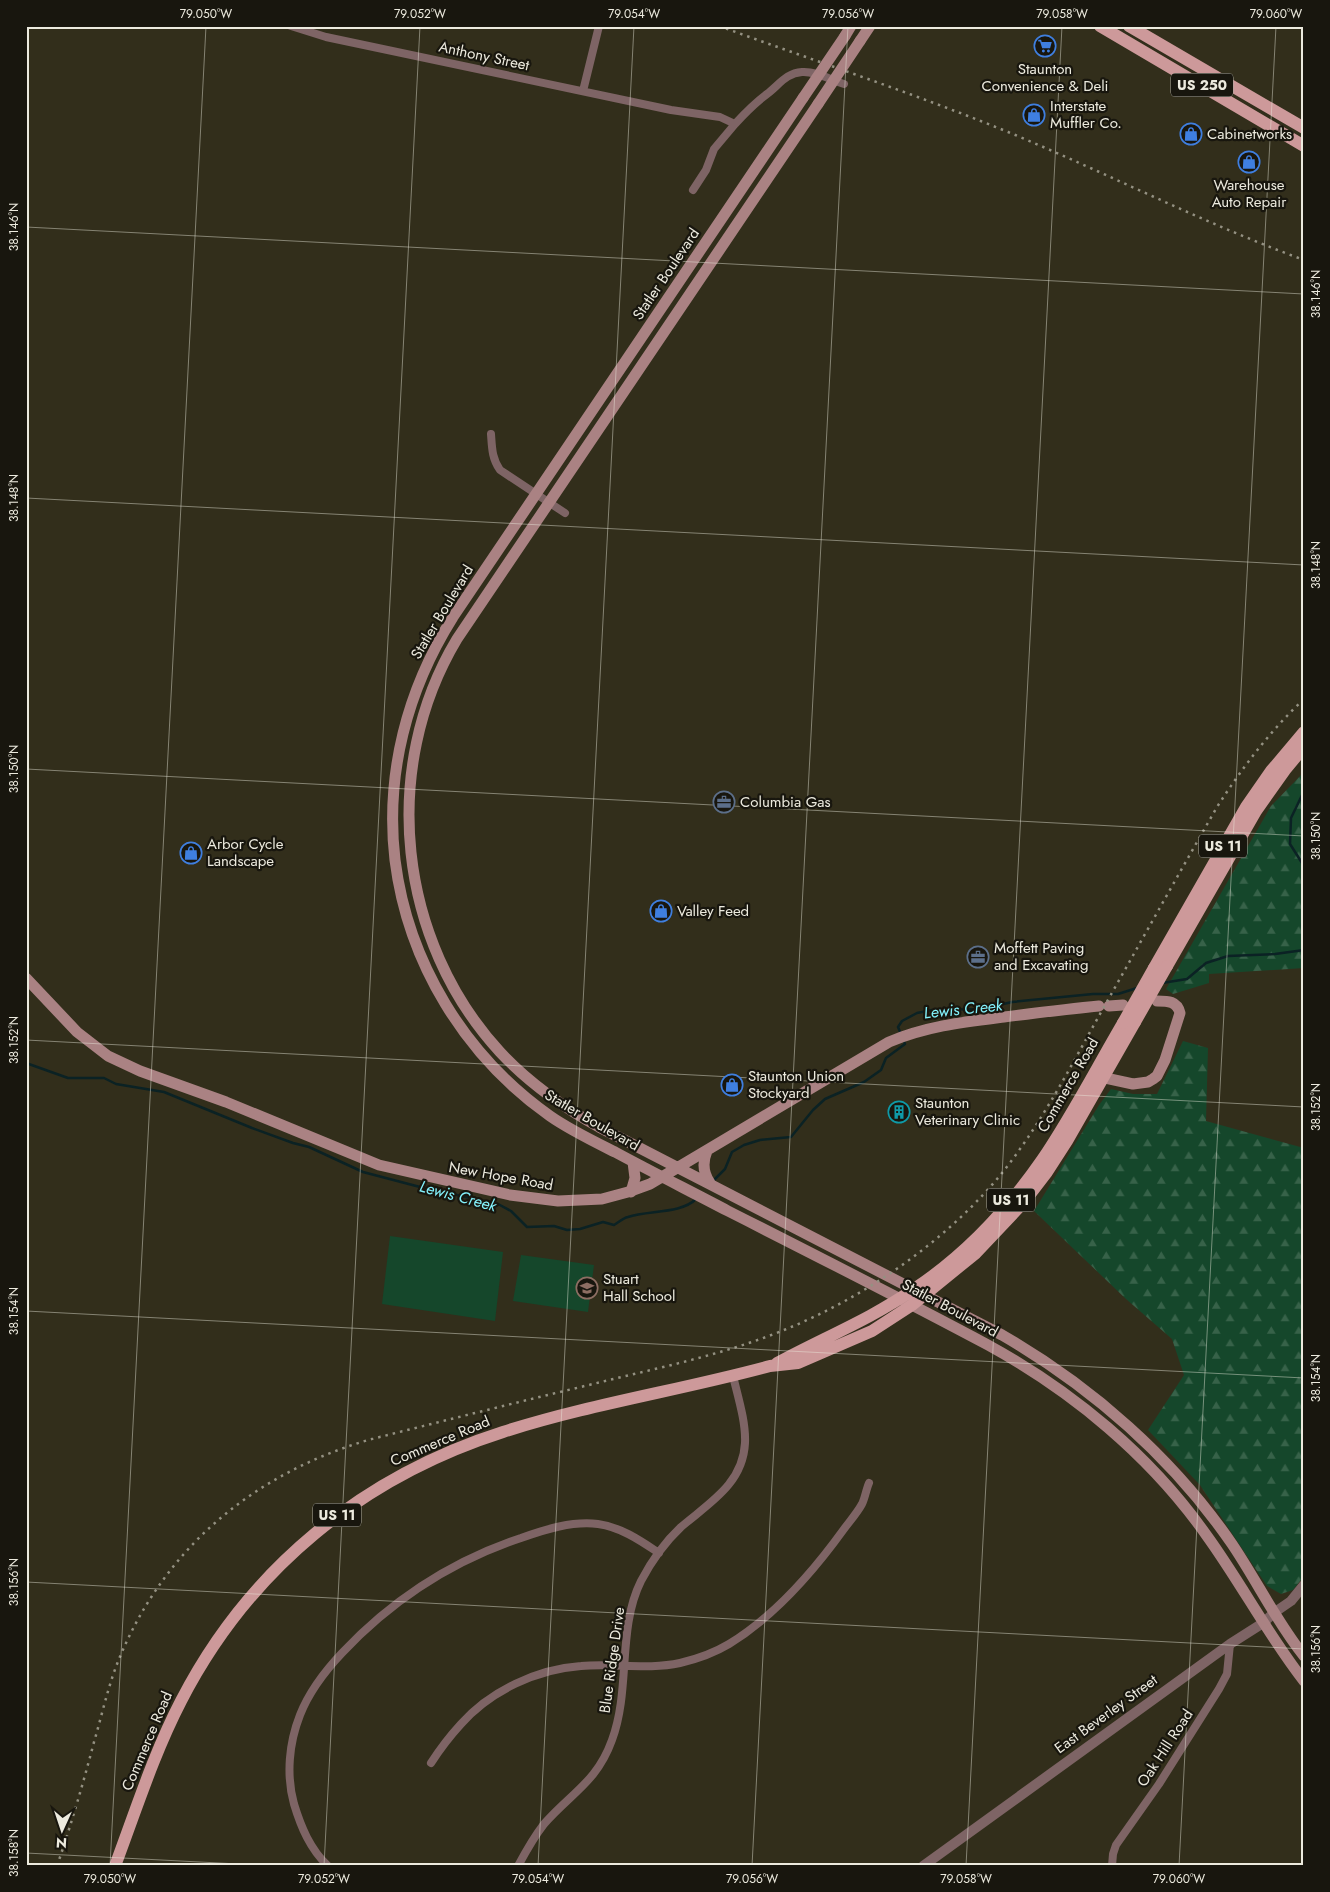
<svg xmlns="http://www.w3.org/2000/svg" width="1330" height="1892" viewBox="0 0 1330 1892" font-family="Jost,sans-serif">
	<defs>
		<pattern id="forest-firs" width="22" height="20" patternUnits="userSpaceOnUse" patternTransform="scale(1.25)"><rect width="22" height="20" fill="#15472b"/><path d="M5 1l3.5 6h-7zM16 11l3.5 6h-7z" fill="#376249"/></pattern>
	</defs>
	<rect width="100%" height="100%" fill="#322e1b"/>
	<!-- grass -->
	<path fill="#15472b" d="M390 1236 503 1252 495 1321 382 1304Z
		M521 1255 594 1265 588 1312 513 1301Z"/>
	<!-- forest -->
	<path fill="url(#forest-firs)" d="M1304 772V968L1209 974V983L1173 994 1166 989 1271 806Z
		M1183 1041 1208 1048 1206 1121 1304 1148V1576L1293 1590 1281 1594 1267 1586 1200 1485 1148 1430 1184 1375 1172 1339 1126 1299 1034 1211 1099 1105 1111 1089 1133 1094H1157Z"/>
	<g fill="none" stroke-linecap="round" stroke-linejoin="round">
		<!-- stream -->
		<path stroke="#0b2224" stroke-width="2.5" d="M1304 791 1291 818 1290 844 1302 863 1304 885
			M1304 896 1302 926 1304 931
			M1162 983 1187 979 1206 963 1228 956 1275 954 1304 950
			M901 1034 898 1027 902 1021 917 1013 932 1010 982 1009 1012 1002 1093 994H1118L1137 988
			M26 1063 68 1078H104L116 1084 164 1092 252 1128 293 1143 309 1147 363 1172 420 1187 498 1204 511 1211 527 1227 554 1226 567 1230 580 1229 603 1222 614 1225C619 1222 623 1218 628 1217 648 1210 681 1214 696 1199
			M712 1182 725 1169 732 1152 744 1145 760 1140 791 1137 813 1110 825 1099 864 1082 881 1070 886 1058 905 1044 903 1039"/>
		<!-- minor -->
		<path stroke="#7e6465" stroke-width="8" d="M291 26 326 37 671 110 720 117 735 124C745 113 755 103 767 94 779 85 786 73 802 72 816 71 831 80 844 84
			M583 91 599 26
			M693 190 706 170 714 149 735 124
			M491 434C492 448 492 459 500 470L565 513
			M431 1763C440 1749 450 1736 461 1724 490 1691 537 1669 581 1666 614 1663 648 1670 680 1663 697 1659 714 1653 729 1644 775 1616 813 1572 844 1529 850 1521 857 1513 862 1504 865 1498 866 1490 869 1483
			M328 1866C310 1849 301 1827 294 1804 286 1775 289 1743 300 1715 309 1692 325 1671 342 1653 392 1600 452 1561 521 1538 546 1529 572 1521 598 1524 621 1527 641 1541 659 1553
			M518 1866C526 1851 534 1837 544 1824 571 1793 597 1782 612 1740 631 1689 617 1629 641 1581 651 1562 665 1542 681 1527 709 1503 743 1484 745 1443 746 1422 738 1397 733 1376
			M1112 1866 1113 1854 1116 1845 1159 1784 1219 1689 1227 1674 1230 1644"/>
		<!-- tertiary -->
		<path stroke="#7e6465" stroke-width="10" d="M923 1866 1230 1644 1263 1623 1275 1612 1291 1601 1304 1585"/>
		<!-- secondary -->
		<path stroke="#aa8283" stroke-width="11" d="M845 36 851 26
			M860 41 870 26
			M803 98 453 617C407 690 385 774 395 860 408 963 465 1056 550 1116 570 1130 593 1141 615 1152 652 1172 690 1191 728 1211 815 1255 902 1299 988 1345 1072 1391 1151 1456 1207 1536 1241 1583 1268 1635 1304 1681
			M818 104 457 639C379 769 398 941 500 1052 529 1083 563 1107 599 1127L1002 1335C1092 1387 1173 1458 1232 1544 1257 1581 1276 1621 1304 1656
			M26 978 77 1032 108 1056 140 1071 226 1102 379 1165 510 1195 558 1201 602 1199 628 1192 650 1184 889 1042C927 1026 964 1022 1004 1017 1036 1013 1068 1009 1099 1006
			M1109 1006 1123 1005
			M1096 1076 1133 1084 1148 1082 1153 1079 1157 1076 1165 1060 1180 1013C1177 1001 1168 1001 1157 1001
			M707 1151C702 1163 703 1173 710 1183
			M631 1192 635 1178 633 1162"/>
		<!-- primary -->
		<path stroke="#cd999a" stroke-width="12" d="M1100 26 1304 146
			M1129 26 1304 128
			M1167 966 1256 811 1285 770 1304 747
			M1154 968 1246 807 1271 771 1304 732
			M777 1363C823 1338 871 1319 914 1289 964 1256 1008 1209 1042 1160 1072 1116 1096 1069 1123 1023
			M115 1866C136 1810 154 1753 181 1701 249 1569 362 1477 503 1432 590 1404 682 1390 770 1366L798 1363 872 1331 912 1305 976 1253 1024 1202 1047 1172 1067 1141 1135 1022"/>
		<!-- rail -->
		<path stroke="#949182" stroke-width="2.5" stroke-dasharray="2.5 5" stroke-linecap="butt" d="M719 26C815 61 913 93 1008 132 1107 173 1203 223 1304 260
			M57 1866C71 1825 83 1784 94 1742 102 1715 108 1686 119 1659 165 1547 254 1474 368 1440 443 1421 518 1402 593 1384 657 1368 723 1355 784 1330 866 1297 951 1238 1006 1168 1043 1120 1071 1066 1100 1014 1139 945 1178 875 1217 807 1242 768 1270 731 1304 699"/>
		<!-- secondary-bridge -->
		<path stroke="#aa8283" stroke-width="11" d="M803 98 845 36
			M818 104 860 41"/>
		<!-- primary-bridge -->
		<path stroke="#cd999a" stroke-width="12" d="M1135 1022 1167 966
			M1123 1023 1154 968"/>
	</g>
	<!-- ticks -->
	<path fill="none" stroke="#eceade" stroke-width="1" stroke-opacity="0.45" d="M26 227 1304 294M26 498 1304 565M26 769 1304 836M26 1040 1304 1107M26 1311 1304 1378M26 1582 1304 1649M26 1853 277 1866M110 1866 206 26M324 1866 420 26M538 1866 634 26M752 1866 848 26M966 1866 1062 26M1179 1866 1276 26"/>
	<!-- icons -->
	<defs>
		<g id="supermarket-ring" transform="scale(1.125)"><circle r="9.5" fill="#18160e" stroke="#3f7fe0" stroke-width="1.5"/><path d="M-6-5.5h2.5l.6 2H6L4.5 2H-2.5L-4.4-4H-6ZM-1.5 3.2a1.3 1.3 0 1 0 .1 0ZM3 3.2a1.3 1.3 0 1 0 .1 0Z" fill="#3f7fe0"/></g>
		<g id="shop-ring" transform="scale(1.125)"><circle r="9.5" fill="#18160e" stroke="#3f7fe0" stroke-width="1.5"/><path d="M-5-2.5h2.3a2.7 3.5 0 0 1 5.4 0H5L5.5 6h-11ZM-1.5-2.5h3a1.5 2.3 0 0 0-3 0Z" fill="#3f7fe0"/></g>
		<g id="office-ring" transform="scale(1.125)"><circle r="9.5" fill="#18160e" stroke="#5c6f8a" stroke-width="1.5"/><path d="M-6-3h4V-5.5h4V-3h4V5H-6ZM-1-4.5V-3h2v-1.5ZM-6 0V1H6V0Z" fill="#5c6f8a"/></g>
		<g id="building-ring" transform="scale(1.125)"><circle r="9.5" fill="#18160e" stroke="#0f9aa8" stroke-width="1.5"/><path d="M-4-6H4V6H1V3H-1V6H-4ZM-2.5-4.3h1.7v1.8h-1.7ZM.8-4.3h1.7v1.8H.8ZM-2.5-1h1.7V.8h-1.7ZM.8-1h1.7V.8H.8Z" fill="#0f9aa8"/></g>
		<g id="school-ring" transform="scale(1.125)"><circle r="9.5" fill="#18160e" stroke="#8d6e63" stroke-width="1.5"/><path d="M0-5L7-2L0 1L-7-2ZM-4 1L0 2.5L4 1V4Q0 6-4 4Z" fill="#8d6e63"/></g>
	</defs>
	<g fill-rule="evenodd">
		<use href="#supermarket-ring" x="1045" y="46"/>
		<use href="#shop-ring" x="1034" y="115"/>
		<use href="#shop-ring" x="1191" y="134"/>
		<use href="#shop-ring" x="1249" y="162"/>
		<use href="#office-ring" x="724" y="802"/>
		<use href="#shop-ring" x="191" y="853"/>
		<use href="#shop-ring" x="661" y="911"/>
		<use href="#office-ring" x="978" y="957"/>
		<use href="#shop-ring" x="732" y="1085"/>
		<use href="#building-ring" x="899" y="1112"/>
		<use href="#school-ring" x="587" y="1288"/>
	</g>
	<g text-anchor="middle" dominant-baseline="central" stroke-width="4.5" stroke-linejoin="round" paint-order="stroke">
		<!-- shield labels -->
		<g fill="#18160e" stroke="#acaaa0" stroke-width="1">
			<rect x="1171" y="73.5" width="62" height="23" rx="4"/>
			<rect x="1199" y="834.5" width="48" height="23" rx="4"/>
			<rect x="987" y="1188.5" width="48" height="23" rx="4"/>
			<rect x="313" y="1503.5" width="48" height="23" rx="4"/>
		</g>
		<g font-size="14" font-weight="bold" fill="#eceade">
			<text x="1202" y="85">US 250</text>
			<text x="1223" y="846">US 11</text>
			<text x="1011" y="1200">US 11</text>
			<text x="337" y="1515">US 11</text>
		</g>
		<!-- street labels -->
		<g font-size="15" fill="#eceade" stroke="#18160e">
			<text transform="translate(484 56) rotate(12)">Anthony Street</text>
			<text transform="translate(666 274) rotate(-56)">Statler Boulevard</text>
			<text transform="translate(442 612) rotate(-59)">Statler Boulevard</text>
			<text transform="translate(1068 1085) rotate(-60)">Commerce Road</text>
			<text transform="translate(592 1120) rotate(30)">Statler Boulevard</text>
			<text transform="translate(501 1176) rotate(10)">New Hope Road</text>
			<text transform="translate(950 1308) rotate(28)">Statler Boulevard</text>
			<text transform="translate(440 1441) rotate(-23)">Commerce Road</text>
			<text transform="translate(612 1660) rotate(-82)">Blue Ridge Drive</text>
			<text transform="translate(1106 1714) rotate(-36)">East Beverley Street</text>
			<text transform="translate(147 1741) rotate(-67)">Commerce Road</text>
			<text transform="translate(1165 1748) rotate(-57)">Oak Hill Road</text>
		</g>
		<!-- poi labels -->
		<g font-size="15" fill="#eceade" stroke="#18160e" text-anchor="start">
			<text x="1045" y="69" text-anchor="middle">Staunton<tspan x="1045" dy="17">Convenience &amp; Deli</tspan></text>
			<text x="1050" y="106">Interstate<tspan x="1050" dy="17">Muffler Co.</tspan></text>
			<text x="1207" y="134">Cabinetworks</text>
			<text x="1249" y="185" text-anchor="middle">Warehouse<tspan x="1249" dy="17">Auto Repair</tspan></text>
			<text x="740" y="802">Columbia Gas</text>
			<text x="207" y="844">Arbor Cycle<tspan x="207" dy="17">Landscape</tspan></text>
			<text x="677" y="911">Valley Feed</text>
			<text x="994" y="948">Moffett Paving<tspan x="994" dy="17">and Excavating</tspan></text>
			<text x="748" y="1076">Staunton Union<tspan x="748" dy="17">Stockyard</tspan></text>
			<text x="915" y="1103">Staunton<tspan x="915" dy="17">Veterinary Clinic</tspan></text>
			<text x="603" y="1279">Stuart<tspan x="603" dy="17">Hall School</tspan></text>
		</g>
		<!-- water labels -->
		<g font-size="16" font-style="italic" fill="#83f2fc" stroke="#18160e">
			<text transform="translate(963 1009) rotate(-6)">Lewis Creek</text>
			<text transform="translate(458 1196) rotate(15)">Lewis Creek</text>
		</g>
	</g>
	<!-- border -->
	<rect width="1330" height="1892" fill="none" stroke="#18160e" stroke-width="55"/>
	<!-- north arrow -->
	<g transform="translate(62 1830) rotate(183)" stroke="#18160e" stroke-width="4" paint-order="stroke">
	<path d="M0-4L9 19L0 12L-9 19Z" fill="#eceade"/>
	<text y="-8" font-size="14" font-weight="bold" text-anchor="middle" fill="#eceade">N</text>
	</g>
	<rect x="28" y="28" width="1274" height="1836" fill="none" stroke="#eceade" stroke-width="2"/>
	<g font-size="12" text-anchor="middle" fill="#eceade">
		<text x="206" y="18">79.050°W</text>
		<text x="420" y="18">79.052°W</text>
		<text x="634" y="18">79.054°W</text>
		<text x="848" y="18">79.056°W</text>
		<text x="1062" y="18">79.058°W</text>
		<text x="1276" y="18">79.060°W</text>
		<text transform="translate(14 227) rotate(-90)" y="4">38.146°N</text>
		<text transform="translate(1316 294) rotate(-90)" y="4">38.146°N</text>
		<text transform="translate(14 498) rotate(-90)" y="4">38.148°N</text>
		<text transform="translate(1316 565) rotate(-90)" y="4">38.148°N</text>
		<text transform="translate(14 769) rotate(-90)" y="4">38.150°N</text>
		<text transform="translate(1316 836) rotate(-90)" y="4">38.150°N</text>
		<text transform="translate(14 1040) rotate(-90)" y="4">38.152°N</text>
		<text transform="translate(1316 1107) rotate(-90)" y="4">38.152°N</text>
		<text transform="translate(14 1311) rotate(-90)" y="4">38.154°N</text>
		<text transform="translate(1316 1378) rotate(-90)" y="4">38.154°N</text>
		<text transform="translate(14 1582) rotate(-90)" y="4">38.156°N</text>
		<text transform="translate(1316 1649) rotate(-90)" y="4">38.156°N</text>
		<text transform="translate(14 1853) rotate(-90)" y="4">38.158°N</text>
		<text x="110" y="1883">79.050°W</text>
		<text x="324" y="1883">79.052°W</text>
		<text x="538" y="1883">79.054°W</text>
		<text x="752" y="1883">79.056°W</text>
		<text x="966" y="1883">79.058°W</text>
		<text x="1179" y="1883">79.060°W</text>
	</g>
</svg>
